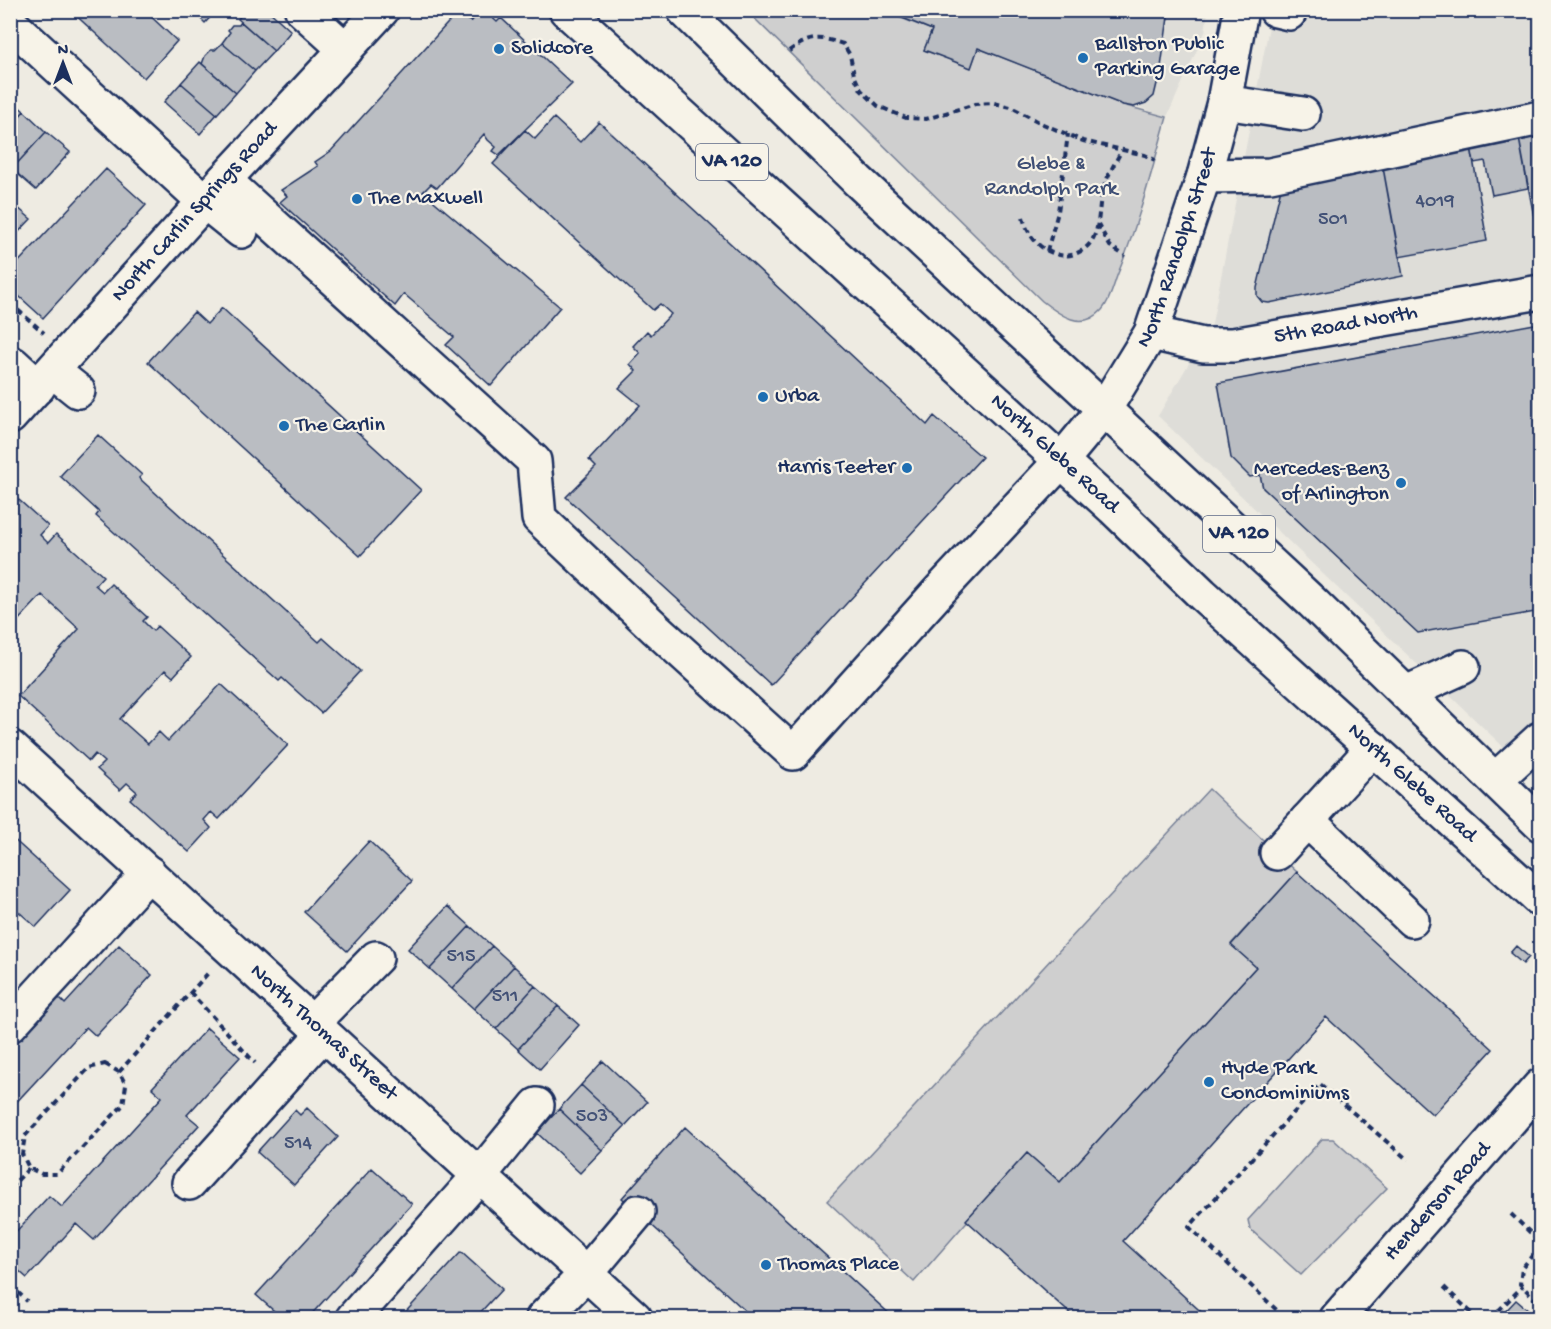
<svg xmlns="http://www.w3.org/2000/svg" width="1551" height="1329" viewBox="0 0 1551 1329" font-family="'Gochi Hand',sans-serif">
	<rect width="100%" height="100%" fill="#eeebe2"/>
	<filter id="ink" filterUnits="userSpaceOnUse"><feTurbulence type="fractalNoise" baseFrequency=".0167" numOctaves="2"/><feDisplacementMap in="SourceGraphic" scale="12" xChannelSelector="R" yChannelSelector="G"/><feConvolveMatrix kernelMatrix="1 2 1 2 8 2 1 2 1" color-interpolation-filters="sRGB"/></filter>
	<g filter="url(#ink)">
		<!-- built -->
		<path fill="#deddd8" d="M869 11H1208L1205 32 1167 117Z
			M1272 11H1540V782L1158 416 1212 324Z"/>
		<!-- green -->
		<path fill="#cfcfcf" stroke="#757f96" stroke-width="1.5" d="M747 11H883L932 30 924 50 971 67 978 48 1123 105 1167 117C1152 170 1138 225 1117 276 1113 287 1110 301 1102 310 1082 332 1060 315 1042 301Z
			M1209 789 1297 872 1231 944 1256 967 1060 1182 1027 1153 914 1282 827 1201Z
			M1322 1139H1333L1387 1188 1301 1275 1250 1229 1248 1220Z"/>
		<!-- building -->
		<path fill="#babdc2" stroke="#1b2f5e" stroke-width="1.5" d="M70 10H144L177 41 144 78Z
			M192 10H217L205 23Z
			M245 10H268L291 31 274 51 238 19Z
			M481 10H484L497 22 501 18 572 84 499 155 493 151 496 147 488 140 484 134 437 188 431 184 423 192 560 307 491 386 446 345 454 337 404 294 395 306 280 202 287 196 281 190 318 166 315 162 331 151 457 13 471 22Z
			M883 10H1169L1161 67 1154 96 1146 103 1134 107 1123 105 978 48 971 68 924 50 932 30Z
			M241 22 274 51 255 71 222 43 230 32 228 30 232 25H239Z
			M222 43 255 71 236 93 202 64 205 56 211 50H215Z
			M200 62 236 93 217 114 181 83Z
			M181 83 217 114 200 134 164 102Z
			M10 99 24 111 10 127Z
			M24 111 46 132 12 169 10 167V127Z
			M554 118 580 142 599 122 927 425 934 416 982 457 771 685 566 497 596 467 589 460 640 405 619 388 636 371 630 364 640 353 633 346 647 331 651 335 671 314 660 304 653 310 493 164 525 130 535 139Z
			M46 132 70 152 36 190 12 169Z
			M1540 134V232L1537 233 1519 138Z
			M1519 138 1528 188 1492 195 1485 161 1474 163 1471 147Z
			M1471 147 1487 241 1399 257 1382 162Z
			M1382 162 1403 276 1269 303 1262 302 1257 296V288L1282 184Z
			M106 169 146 205 43 318 10 288V271Z
			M10 201 31 219 10 241Z
			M222 308 421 490 360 556 148 362 194 312 207 324Z
			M1540 323V497L1537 498 1540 520V611L1418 633 1263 488 1260 475 1250 477 1231 458 1218 383Z
			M98 435 142 475 139 478 319 642 323 638 360 671 321 713 282 678 279 681 96 516 99 512 60 476Z
			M10 492 48 526 40 535 48 543 56 534 103 576 95 585 103 592 111 584 147 617 143 621 153 631 157 626 191 657 173 677 165 670 120 719 148 744 159 732 168 741 221 684 288 745 219 819 211 812 204 820 211 828 189 852 130 799 137 792 127 783 120 790 97 769 104 762 95 754 89 761 18 696 79 629 42 595 10 629Z
			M10 836 70 890 36 927 10 904Z
			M369 841 412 881 347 951 304 912Z
			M1297 872 1493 1049 1433 1115 1326 1017 1123 1241 1208 1318H1075L966 1220 1027 1153 1060 1182 1256 967 1231 945Z
			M448 906 470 926 430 969 408 949Z
			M470 926 492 946 452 989 430 969Z
			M119 945 152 975 96 1036 86 1027 10 1109V1043L55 994 65 1004Z
			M492 946 514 966 474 1009 452 989Z
			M1516 946 1529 957 1523 964 1510 953Z
			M514 966 535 986 496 1029 474 1009Z
			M535 986 558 1006 518 1049 496 1029Z
			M558 1006 579 1025 540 1069 518 1049Z
			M207 1028 240 1057 187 1115 199 1125 94 1240 76 1224 27 1278 10 1263V1238L49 1196 62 1207 162 1097 152 1088Z
			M603 1061 647 1102 625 1126 581 1085Z
			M581 1085 625 1126 602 1150 559 1109Z
			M307 1108 338 1137 294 1185 257 1152 295 1110 300 1115Z
			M559 1109 602 1150 580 1173 537 1133Z
			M685 1127 894 1318H753L622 1198Z
			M372 1168 412 1204 308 1318H282L256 1295Z
			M461 1252 502 1289 475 1318H400Z
			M1540 1262V1277L1533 1270Z
			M1516 1300 1537 1318H1499Z"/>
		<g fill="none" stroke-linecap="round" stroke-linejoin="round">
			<!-- minor casing -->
			<g stroke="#1b2f5e" stroke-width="38">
				<g id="minor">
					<path d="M302 10 346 50"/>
					<path d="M1276 10 1289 13"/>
					<path d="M10 23 205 202 241 231"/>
					<path d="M1224 102 1303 114"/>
					<path d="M1204 176 1270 175 1540 118"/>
					<path d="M224 180 534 461 539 518 656 629 793 753 941 589 1061 461"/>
					<path id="s1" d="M1151 333 1203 345H1233L1540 292"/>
					<path d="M13 364 38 387"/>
					<path d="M53 371 78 391"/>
					<path id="s2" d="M1105 408 1151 333 1204 176 1224 102 1241 10"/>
					<path d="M1406 693 1463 667"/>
					<path id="s3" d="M10 747 635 1318"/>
					<path d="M1496 779 1540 739"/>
					<path d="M1307 820 1412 920"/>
					<path d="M1277 853 1373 748"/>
					<path d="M312 1023 376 958"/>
					<path d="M10 1025 149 873"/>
					<path d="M189 1183 323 1034"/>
					<path d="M353 1318 479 1176 537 1105"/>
					<path d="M543 1318 586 1274 638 1212"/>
					<path id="s4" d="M1337 1318 1540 1086"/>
				</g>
			</g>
			<!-- major casing -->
			<g stroke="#1b2f5e" stroke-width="38">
				<g id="major">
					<path id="s5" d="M566 10 1113 508 1202 594 1540 900"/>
					<path d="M684 10 858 181 1312 602 1540 824"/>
					<path id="s6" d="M10 417 224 180 382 10"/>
					<path d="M1061 461 1105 408"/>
				</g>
			</g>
			<!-- path -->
			<path stroke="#1b2f5e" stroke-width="4" stroke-dasharray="6 4.5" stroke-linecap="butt" d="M789 51C810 36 819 36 843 44L850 55 854 75 861 90 878 106 906 118 926 119 975 104 994 103 1011 107 1043 124 1083 141 1145 155 1155 160
				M1023 217C1026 231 1036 246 1050 252 1062 257 1071 257 1081 251 1102 239 1097 213 1102 192 1107 177 1114 164 1122 150
				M1098 224 1110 246 1125 256
				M1047 251 1058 212 1068 134
				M10 303 44 333
				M190 992 255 1063
				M105 1064 119 1072 126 1085 123 1105 57 1174H42L29 1168 22 1154 25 1136 89 1068Z
				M119 1072 209 972
				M10 1188 29 1168
				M1511 1214 1540 1242
				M1540 1246 1522 1268 1520 1284 1540 1304
				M10 1285 27 1301
				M1444 1287 1477 1318
				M1284 1317 1189 1227 1320 1084 1408 1160
				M1491 1318 1523 1286"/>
			<!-- minor -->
			<use href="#minor" stroke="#f7f3e8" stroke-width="33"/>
			<!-- major -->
			<use href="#major" stroke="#f7f3e8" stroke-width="33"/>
		</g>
	</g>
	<!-- markers -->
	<g fill="#1f6fb2" stroke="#f7f3e8" stroke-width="2">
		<circle cx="499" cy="49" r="6"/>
		<circle cx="1083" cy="58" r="6"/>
		<circle cx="357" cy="199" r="6"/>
		<circle cx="763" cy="397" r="6"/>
		<circle cx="284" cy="426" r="6"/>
		<circle cx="907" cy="468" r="6"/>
		<circle cx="1401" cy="483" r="6"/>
		<circle cx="1209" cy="1082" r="6"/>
		<circle cx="766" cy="1265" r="6"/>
	</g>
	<g text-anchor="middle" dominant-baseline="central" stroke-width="4.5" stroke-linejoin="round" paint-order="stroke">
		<!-- number labels -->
		<g font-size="20" fill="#435277">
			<text x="1435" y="202">4019</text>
			<text x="1333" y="220">501</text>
			<text x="461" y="957">515</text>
			<text x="505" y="997">511</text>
			<text x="592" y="1117">503</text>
			<text x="298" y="1144">514</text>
		</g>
		<!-- shield labels -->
		<g fill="#f7f3e8" stroke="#5d6a87" stroke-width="1.5">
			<rect x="696" y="144" width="72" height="36" rx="4.5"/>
			<rect x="1203" y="516" width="72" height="36" rx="4.5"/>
		</g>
		<g font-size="21" font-weight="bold" fill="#1b2f5e">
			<text x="732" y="162">VA 120</text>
			<text x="1239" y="534">VA 120</text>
		</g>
		<!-- poi labels -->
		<g font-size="22" fill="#1b2f5e" stroke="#f7f3e8" text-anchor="start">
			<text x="1095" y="45">Ballston Public<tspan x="1095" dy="25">Parking Garage</tspan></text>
			<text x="511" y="49">Solidcore</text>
			<text x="369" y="199">The Maxwell</text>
			<text x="775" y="397">Urba</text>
			<text x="296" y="426">The Carlin</text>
			<text x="895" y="468" text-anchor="end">Harris Teeter</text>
			<text x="1389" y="470" text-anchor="end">Mercedes-Benz<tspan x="1389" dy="25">of Arlington</tspan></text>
			<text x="1221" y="1069">Hyde Park<tspan x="1221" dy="25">Condominiums</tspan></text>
			<text x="778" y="1265">Thomas Place</text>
		</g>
		<!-- park labels -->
		<g font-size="22" fill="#3f4f75" stroke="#f7f3e8">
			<text x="1051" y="165">Glebe &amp;<tspan x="1051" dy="25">Randolph Park</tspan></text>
		</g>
		<!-- street labels -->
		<g font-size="22" fill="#1b2f5e" stroke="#f7f3e8">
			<text stroke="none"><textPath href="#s6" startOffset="276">North Carlin Springs Road</textPath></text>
			<text stroke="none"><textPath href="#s2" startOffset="177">North Randolph Street</textPath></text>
			<text stroke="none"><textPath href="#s1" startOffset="198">5th Road North</textPath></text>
			<text stroke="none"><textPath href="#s5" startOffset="660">North Glebe Road</textPath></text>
			<text stroke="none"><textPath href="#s5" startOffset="1146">North Glebe Road</textPath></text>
			<text stroke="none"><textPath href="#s3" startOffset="424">North Thomas Street</textPath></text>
			<text stroke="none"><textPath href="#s4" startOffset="154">Henderson Road</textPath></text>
		</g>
	</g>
	<!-- margin -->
	<rect width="1551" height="1329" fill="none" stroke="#f7f3e8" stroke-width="36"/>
	<rect x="18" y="18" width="1515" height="1293" fill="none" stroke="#1b2f5e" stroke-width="2" filter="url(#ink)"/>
	<!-- north arrow -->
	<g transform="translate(63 63)" stroke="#f7f3e8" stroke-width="4.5" paint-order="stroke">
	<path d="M0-4.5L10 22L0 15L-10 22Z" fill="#1b2f5e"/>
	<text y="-9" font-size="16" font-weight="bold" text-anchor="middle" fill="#1b2f5e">N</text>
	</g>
</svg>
